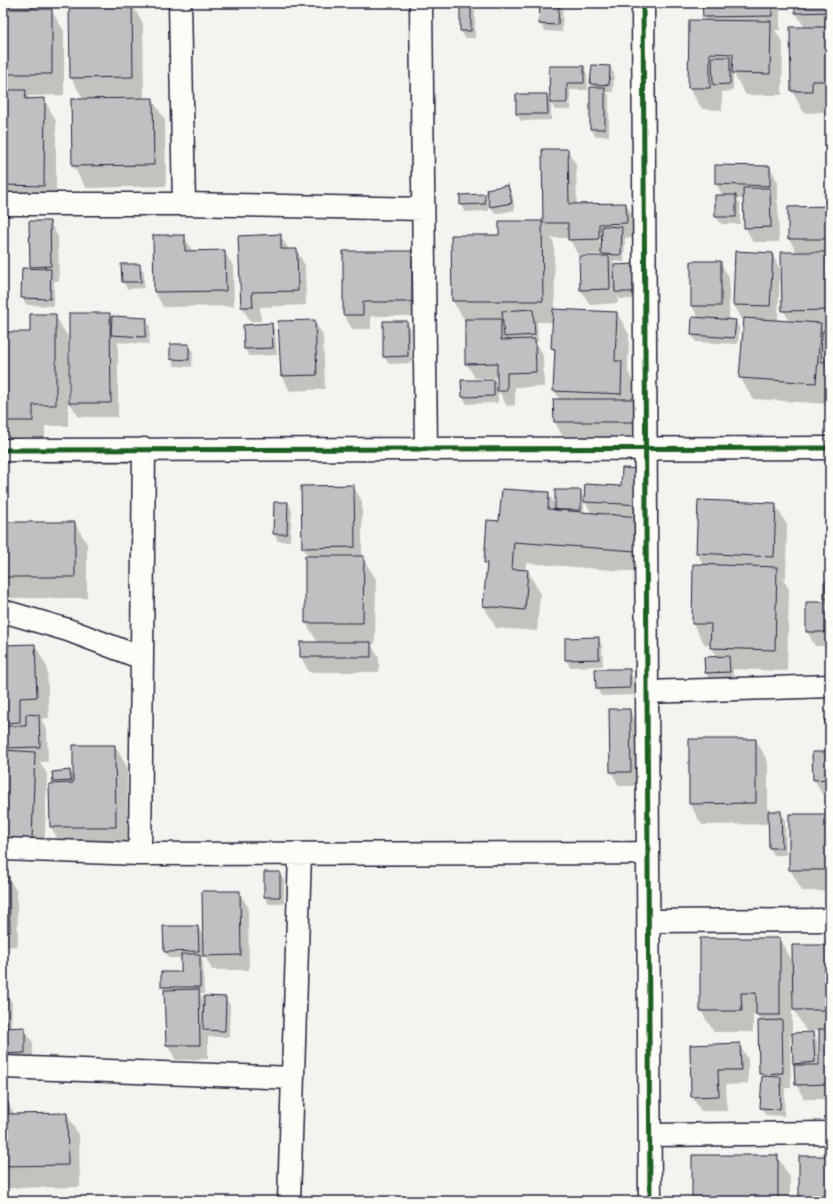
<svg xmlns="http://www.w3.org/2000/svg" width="833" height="1204" viewBox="0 0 833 1204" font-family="'Comic Neue',sans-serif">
	<rect width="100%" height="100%" fill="#f4f3ef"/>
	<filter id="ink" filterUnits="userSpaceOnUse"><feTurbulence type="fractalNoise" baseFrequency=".025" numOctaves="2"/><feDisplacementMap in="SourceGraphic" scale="8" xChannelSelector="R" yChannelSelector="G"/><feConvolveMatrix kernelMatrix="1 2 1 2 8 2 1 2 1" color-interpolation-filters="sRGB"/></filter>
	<g filter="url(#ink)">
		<!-- shadow -->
		<path fill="#0003" fill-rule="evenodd" d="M3 3H68V7L36 6V10H51L64 31V95L28 96 30 100 44 99 56 121V207L3 206V10H19V8H3Z
			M131 3 143 24 144 99H152L165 120 166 186 86 188 73 166 72 100H84L71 78Z
			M461 3H475V38H465L461 31Z
			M541 3H563L562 32 545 31 540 24Z
			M703 3H780V30H775L783 43 782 95H746L733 73V91L722 92V110L702 109 689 88 706 21 704 16Z
			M796 3H830V102H824V112L804 113 792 91 791 28H805L796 13Z
			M593 66 610 67 614 74 613 92H607L609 95V136H595L591 129 594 88 592 84Z
			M550 67H583L587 74 588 90H570L571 102H554V104H571V110H555L551 103V120L521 121 517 114V95H547L551 102Z
			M543 150H567L576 164 577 205 626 204 634 219 635 238H625L624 262 612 261 639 299H620L618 296V303L590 305 581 290 604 257 602 254 578 255 569 238H551L554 243 555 310 617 313 629 334 628 372 634 383V400L651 436 563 437 555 422 554 400H560L554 390 555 354 552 348 553 322H537L538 342H536L543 355 544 387H515V405L507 406 498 390V403L467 404 463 397 493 381 498 389V378H475L466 363V323L453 301 452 236H500L542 222 544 226ZM598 235 603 243V247L596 236Z
			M770 167 778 182V200H776L778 203 779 242H753L745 227 744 199H737L740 203V224H721L716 217V196H723L716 184Z
			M508 186 512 193 515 210 495 214 491 207 487 190Z
			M484 195 488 202 489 211 465 212 461 205V196Z
			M830 207V381L828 404 753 399 740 377 745 319H742L734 305 772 254 780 269 778 321 790 322 783 310 797 253 789 239Z
			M50 222 58 237 59 281H54V306L27 305 22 298 33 270 31 266Z
			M280 235 289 250H296L305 265 306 305 260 307 261 321H250L242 307Z
			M154 236H184L193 252 224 251 233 266 234 306 163 307 155 292Z
			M3 247 5 314H3Z
			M411 252 420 267V316H371V329H352L344 315Z
			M720 262 729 277V320L735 321 739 328 738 344 696 342 692 335 699 319 692 306Z
			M139 265 144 272V288L127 289 123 281Z
			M110 314 113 320 146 319 150 326 149 344 118 342V417H79L70 403Z
			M55 315 68 337V426H45V442H12L3 427V333H31Z
			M314 321 323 335 325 389 290 391 282 376 279 322Z
			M407 322 411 329V363L389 364 384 357Z
			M271 324 275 331 277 355 249 356 245 349Z
			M171 345H189L193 352 192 367 175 366 171 359Z
			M643 470 648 573 526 563 525 571H528L540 593 537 631 496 628 484 606 487 567 485 562 500 522 548 493 556 506 580 491 585 500 622 487ZM584 500 592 514 584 513Z
			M353 486 362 501V557L376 579 375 644H371L379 658V672H309L301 657 318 643 306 623 309 557 303 548Z
			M699 501 775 504 787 525 786 578H782L789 589 787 671 733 669V679L710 680 706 673 705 658H717L711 645H705L693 624 704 566 697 553Z
			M288 503 292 510 290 541H278L274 534Z
			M3 523H75L87 544V598H3Z
			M825 583H830V646H815L807 631 828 603 825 599Z
			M598 638 602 646 603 666 570 667 566 660Z
			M35 645 47 667 49 718 41 719 47 730 48 762H40L47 774 44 861 3 859V646Z
			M629 670 633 677 634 695 601 696 597 688Z
			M629 710 638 724 639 786H619L611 771Z
			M830 721V794H822L814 779 827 753Z
			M756 740 768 762V812H781L785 819 786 855H774L770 848 769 824 702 825 690 804Z
			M115 746 127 767 128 848 63 849 51 827 50 785H56L54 781 70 771 74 779Z
			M830 815V891H802L790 869Z
			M265 873H279L284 880V904H269L265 897Z
			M3 877H8L17 892 18 946 3 947Z
			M239 892 248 907 249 970H212L203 953V958H201L203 962 204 994H200L204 1001 225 998 230 1005 229 1037H208V1059L176 1060 167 1045 165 993 162 987 182 973V958H169L165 951 198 927 204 937Z
			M780 939 793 963 830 946V1099H804L796 1084 793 1036H790L791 1088H785L784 1116 766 1115 761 1108 763 1078 760 1074 761 1022 757 1014H753V1032H714L701 1011ZM792 995H794V1010L806 1031H820V1066H818L817 1040 813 1033 792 1034Z
			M3 988 12 1003 11 1028H24L33 1043V1068L3 1069Z
			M739 1044 748 1059V1084L726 1085 727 1111H701L692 1097Z
			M3 1103H8L15 1115 67 1114 79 1136 80 1187 3 1188Z
			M777 1156 790 1177V1201H693Z"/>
		<!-- building -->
		<path fill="#c0bfc2" stroke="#22223b" d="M69 3H132L133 77 70 78Z
			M460 3H471V31H460Z
			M540 3H559L558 25 539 24Z
			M702 3H772V16L703 17Z
			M795 3H830V12L795 13Z
			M3 9H52V74H3Z
			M689 20 771 21 770 74 732 73 733 54 710 53V88H688Z
			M790 27H830V81H812V91H791Z
			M712 57H730V84L713 85Z
			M592 65 610 66 609 85 590 84Z
			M549 66H584V83H567V103H550Z
			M590 87H605V129H590Z
			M3 90H26L25 99 45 98 44 186 3 185Z
			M516 94H547L548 114H516Z
			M153 98 154 165 72 166 71 99Z
			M542 149H568L569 204 626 203 627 223 599 224V239L568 240V223H543Z
			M715 165 770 166V186L715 184Z
			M508 185 512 203 490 207 486 189Z
			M743 188H770L771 227 744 228Z
			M485 194V204L460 205V195Z
			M715 195H736V217H715Z
			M830 206V239H788V207Z
			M29 221H50L51 266 30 267Z
			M499 221H542L543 301H452L451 235H499Z
			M602 226 622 227 621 255 601 254Z
			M281 234V249H297L298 291 252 292 253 307H241L238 236Z
			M153 235H185V251L225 250 226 291 154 292Z
			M343 251H412V302H363V315H343Z
			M735 251 773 253 770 306 733 305Z
			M781 252H830V310L782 311Z
			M579 256H609L610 289 580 290Z
			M691 261H721V306H691Z
			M121 264H140L141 282H122Z
			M635 264 636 292H615L614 265Z
			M22 268 51 269 50 299 21 298Z
			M533 309 535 335 504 337 502 311Z
			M553 309 617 312 615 361H622L621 394 553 391 555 349 551 348Z
			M69 313H110L111 403H69Z
			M30 314H56V405H33V421H3V332H30Z
			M112 316 147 318 145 337 111 335Z
			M692 317 736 320 734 338 691 335Z
			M744 318 821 323 816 383 739 378Z
			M465 319H501V340L535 339 536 372 507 373V391H497V363L465 364Z
			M315 320 317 375 281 376 278 321Z
			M383 321H407L408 356 383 357Z
			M272 323 273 348 244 349 243 325Z
			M822 331 830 332V362H821Z
			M170 344H189V360L170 359Z
			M461 380H494V396L462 397Z
			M553 399H643V422H554Z
			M622 468 644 469 642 505 584 502 585 484 621 486Z
			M354 485 355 547 302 548 301 486Z
			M502 489 549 492 548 509 639 517 636 551 514 542 512 569 528 570 525 610 483 606 487 563H484L487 520 499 521Z
			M555 490H581V510H555Z
			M698 500 776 503 774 557 696 553Z
			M274 502H288L287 534H273Z
			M3 522H75V577H3Z
			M305 556H364L363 623H305Z
			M693 564 777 567 775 650 710 648 711 624H692Z
			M824 582H830V599H824Z
			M806 602H830V632H806Z
			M599 637V659L565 660V638Z
			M300 642H371V657H300Z
			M35 644 37 697 20 698V722L3 723V645Z
			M729 656 730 672 705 673 704 657Z
			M595 669H630V688L596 689Z
			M609 709H630L631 772H610Z
			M26 714 39 715 40 747 3 748V726H26Z
			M825 720H830V779L813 780 812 752H826Z
			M689 739H756V803L689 804Z
			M73 745H115L116 827H50L49 784 73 783Z
			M3 750 35 752 32 840 3 839Z
			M70 770 71 781 53 782 52 772Z
			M768 811H781L782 848H769Z
			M789 814H830V870H789Z
			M264 872H280V897H264Z
			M3 876H9L10 932H3Z
			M202 891H240L241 955 203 956Z
			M163 926H198L199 951 164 952Z
			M700 938H780V1015H756V993H741L742 1011H700Z
			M792 945H830V1010H793Z
			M181 954H200V987H161V972H181Z
			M199 989 200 1045H166L164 990Z
			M204 996 226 997 225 1031 203 1030Z
			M782 1020 783 1073 759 1074 758 1021Z
			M25 1027V1053L3 1054V1028Z
			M819 1029H830V1084L795 1085 794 1065H819Z
			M813 1032 815 1062 793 1064 792 1033Z
			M740 1043 741 1070H718L719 1096 691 1097 690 1045Z
			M762 1076 781 1077 780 1109 760 1108Z
			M3 1102H8L9 1114 67 1113 68 1165 3 1166Z
			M826 1134 830 1135V1154H824Z
			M692 1155H778V1201H692Z
			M799 1156H830V1201H799Z"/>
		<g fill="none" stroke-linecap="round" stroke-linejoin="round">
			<!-- street casing -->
			<g stroke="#22223b" stroke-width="25">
				<path id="street" d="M180 3 184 204
					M421 3 426 449
					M643 3 650 1201
					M3 204H184L423 209
					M3 450 830 448
					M3 611 68 630 142 658
					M647 692 830 686
					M3 849 140 854 648 853
					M140 854 144 449
					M649 921 830 920
					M3 1067 293 1078
					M650 1135 830 1133
					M289 1201 300 854"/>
			</g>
			<!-- street -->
			<use href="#street" stroke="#fdfcf7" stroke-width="22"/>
			<!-- cycleway casing -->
			<g stroke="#fdfcf7" stroke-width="8">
				<path id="cycleway" d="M643 3 650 1201
					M3 450 830 448"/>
			</g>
			<!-- cycleway -->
			<use href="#cycleway" stroke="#1b5e20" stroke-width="5"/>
		</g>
	</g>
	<!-- margin -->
	<rect width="833" height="1204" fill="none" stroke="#fdfcf7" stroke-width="16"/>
	<rect x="8" y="8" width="817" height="1188" fill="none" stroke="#22223b" stroke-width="1.5" filter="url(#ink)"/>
</svg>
